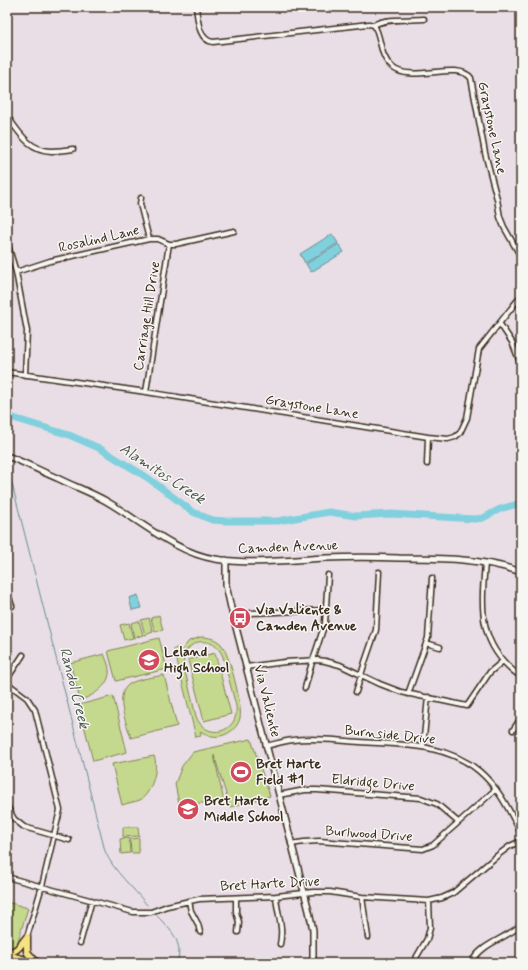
<svg xmlns="http://www.w3.org/2000/svg" width="528" height="970" viewBox="0 0 528 970" font-family="Mynerve,sans-serif">
	<rect width="100%" height="100%" fill="#eadee6"/>
	<filter id="ink" filterUnits="userSpaceOnUse"><feTurbulence type="fractalNoise" baseFrequency=".025" numOctaves="2"/><feDisplacementMap in="SourceGraphic" scale="8" xChannelSelector="R" yChannelSelector="G"/><feConvolveMatrix kernelMatrix="1 2 1 2 8 2 1 2 1" color-interpolation-filters="sRGB"/></filter>
	<g filter="url(#ink)">
		<!-- green -->
		<path fill="#c4d98e" stroke="#808256" fill-rule="evenodd" d="M159 615 163 630 155 632 151 618Z
			M149 618 153 632 145 635 141 620Z
			M139 621 143 635 134 638 131 623Z
			M129 623 133 638 124 640 120 625Z
			M201 637C209 637 216 639 221 644 229 652 243 707 240 718 238 726 232 732 224 735 215 738 208 736 200 731L201 736 196 737 174 649 179 647 180 652 189 641ZM198 642C210 640 219 646 223 657L236 706C240 733 205 742 196 716L184 667C182 655 187 646 198 642Z
			M159 638 167 669 116 681 108 651Z
			M215 653 231 714 204 721 188 660Z
			M104 654C106 659 109 665 109 670 111 685 92 697 80 700L70 663Z
			M164 675 177 726 131 738C127 724 114 697 128 685 135 679 155 677 164 675Z
			M113 696 127 752 93 761 79 705Z
			M251 739 270 796 230 807 214 755 224 802 179 804 175 784 182 766 193 752Z
			M154 756C159 767 152 793 140 800 135 802 127 803 122 805L112 764Z
			M123 827H138L139 836 123 837Z
			M129 838 130 853 121 854 120 839Z
			M139 838V853H131L130 839Z
			M7 902 28 908 17 944 11 948 7 947Z"/>
		<!-- water -->
		<path fill="#81d0de" stroke="#658e91" d="M332 234 338 243 305 263 300 254Z
			M339 244 344 252 311 272 306 264Z
			M138 595 142 608 132 610 129 598Z"/>
		<g fill="none" stroke-linecap="round" stroke-linejoin="round">
			<!-- stream -->
			<path stroke="#658e91" stroke-width="1" d="M7 464 105 851C113 871 134 888 147 905
				M157 916C171 930 184 942 177 963"/>
			<!-- river -->
			<path stroke="#81d0de" stroke-width="7" d="M7 416 69 435 99 448 148 478 193 512 212 520 225 521H278L329 512 356 516 391 514 475 519 483 518 500 509 521 503"/>
			<!-- minor casing -->
			<g stroke="#3b2a1e" stroke-width="7">
				<path id="minor" d="M196 7C198 19 198 40 213 42L369 24 374 25C384 18 411 20 424 19
					M374 25C382 38 379 56 392 67 411 84 457 60 471 78L485 153 497 199 500 217 504 227 521 257
					M7 116C19 132 28 150 51 151 58 151 66 150 73 149
					M141 198 140 204 149 239
					M7 242 16 272 27 331 25 375
					M16 272 50 261 149 239H158L169 244H176L234 231
					M500 324 512 342 521 365
					M7 372 146 392 428 437 448 439 455 437 460 433 467 418 479 349 521 296
					M146 392 169 244
					M427 464 428 437
					M485 563C481 610 478 646 521 677
					M7 591 12 606
					M251 613 326 610
					M426 643 440 647
					M246 667 285 662 318 660 325 661 340 665 380 684 401 692 467 706 490 672 503 661
					M7 679 23 655
					M7 683 27 698 35 710 60 810 42 886 27 937
					M305 688 311 666 325 623 328 575
					M356 692 365 662 376 630 379 572
					M408 694 428 638 432 578
					M513 730 521 718
					M266 746C275 744 284 741 293 740 315 737 338 741 360 742 400 745 446 743 479 771 499 788 509 810 521 833
					M423 747 428 697
					M279 795 305 790H317L421 798 437 804 458 822
					M7 806 14 819 24 827 69 840
					M291 844 304 842 319 841 423 849 433 845 496 789
					M7 877 133 912H151L167 906 199 899 276 896 313 892H330L362 897 429 901 442 898 453 893 498 855 510 846 521 841
					M276 896C277 914 284 926 280 944
					M362 897 368 937
					M236 898V912L239 922 238 932
					M189 901 191 911 198 924 200 932
					M80 943 92 900
					M413 963 427 939 430 928 429 901
					M471 963C483 942 504 940 521 925"/>
			</g>
			<!-- tertiary casing -->
			<g stroke="#3b2a1e" stroke-width="8">
				<path id="tertiary" d="M7 456C24 462 40 471 57 478 73 486 90 492 106 501 139 520 176 553 215 559 252 565 289 560 326 558 350 557 374 557 399 558 439 558 482 558 521 572
					M226 560V585L231 608 309 911 313 930V963"/>
			</g>
			<!-- primary casing -->
			<g stroke="#3b2a1e" stroke-width="9">
				<path id="primary" d="M27 937V952L36 962
					M7 953C20 950 19 946 27 937
					M7 955 37 963"/>
			</g>
			<!-- minor -->
			<use href="#minor" stroke="#f6f6f2" stroke-width="4"/>
			<!-- tertiary -->
			<use href="#tertiary" stroke="#f6f6f2" stroke-width="5"/>
			<!-- primary -->
			<use href="#primary" stroke="#f6e281" stroke-width="6"/>
		</g>
	</g>
	<!-- icons -->
	<defs>
		<g id="bus-disc" transform="scale(1.15)"><circle r="9.5" fill="#d1495b" stroke="#f6f6f2"/><path d="M-5-6H5V4H4V6H2V4H-2V6H-4V4H-5ZM-3.5-4V0h7V-4ZM-3.5 1.2v1.5H-2V1.2ZM2 1.2v1.5H3.5V1.2Z" fill="#fff"/></g>
		<g id="school-disc" transform="scale(1.15)"><circle r="9.5" fill="#d1495b" stroke="#f6f6f2"/><path d="M0-5L7-2L0 1L-7-2ZM-4 1L0 2.5L4 1V4Q0 6-4 4Z" fill="#fff"/></g>
		<g id="stadium-disc" transform="scale(1.15)"><circle r="9.5" fill="#d1495b" stroke="#f6f6f2"/><path d="M0-5a6.5 5 0 1 0 0 10a6.5 5 0 1 0 0-10ZM-3.5-1.8h7v3.6h-7Z" fill="#fff"/></g>
	</defs>
	<g fill-rule="evenodd">
		<use href="#bus-disc" x="240" y="618"/>
		<use href="#school-disc" x="149" y="660"/>
		<use href="#stadium-disc" x="241" y="772"/>
		<use href="#school-disc" x="188" y="809"/>
	</g>
	<g text-anchor="middle" dominant-baseline="central" stroke-width="3" stroke-linejoin="round" paint-order="stroke">
		<!-- street labels -->
		<g font-size="14" fill="#3b2a1e" stroke="#f6f6f2">
			<text transform="translate(492 128) rotate(78)">Graystone Lane</text>
			<text transform="translate(99 239) rotate(-13)">Rosalind Lane</text>
			<text transform="translate(147 316) rotate(-81)">Carriage Hill Drive</text>
			<text transform="translate(312 407) rotate(9)">Graystone Lane</text>
			<text transform="translate(288 547) rotate(-2)">Camden Avenue</text>
			<text transform="translate(267 701) rotate(76)">Via Valiente</text>
			<text transform="translate(390 735) rotate(6)">Burnside Drive</text>
			<text transform="translate(373 783) rotate(5)">Eldridge Drive</text>
			<text transform="translate(369 834) rotate(4)">Burlwood Drive</text>
			<text transform="translate(270 884) rotate(-3)">Bret Harte Drive</text>
		</g>
		<!-- poi labels -->
		<g font-size="14" font-weight="bold" fill="#3b2a1e" stroke="#f6f6f2" text-anchor="start">
			<text x="256" y="610">Via Valiente &amp;<tspan x="256" dy="16">Camden Avenue</tspan></text>
			<text x="164" y="652">Leland<tspan x="164" dy="16">High School</tspan></text>
			<text x="256" y="764">Bret Harte<tspan x="256" dy="16">Field #1</tspan></text>
			<text x="204" y="801">Bret Harte<tspan x="204" dy="16">Middle School</tspan></text>
		</g>
		<!-- water labels -->
		<g font-size="15" font-style="italic" fill="#4c544e" stroke="#f6f6f2">
			<text transform="translate(162 474) rotate(33)">Alamitos Creek</text>
			<text transform="translate(74 688) rotate(76)">Randol Creek</text>
		</g>
	</g>
	<!-- margin -->
	<rect width="528" height="970" fill="none" stroke="#f6f6f2" stroke-width="24"/>
	<rect x="12" y="12" width="504" height="946" fill="none" stroke="#3b2a1e" stroke-width="1.5" filter="url(#ink)"/>
</svg>
